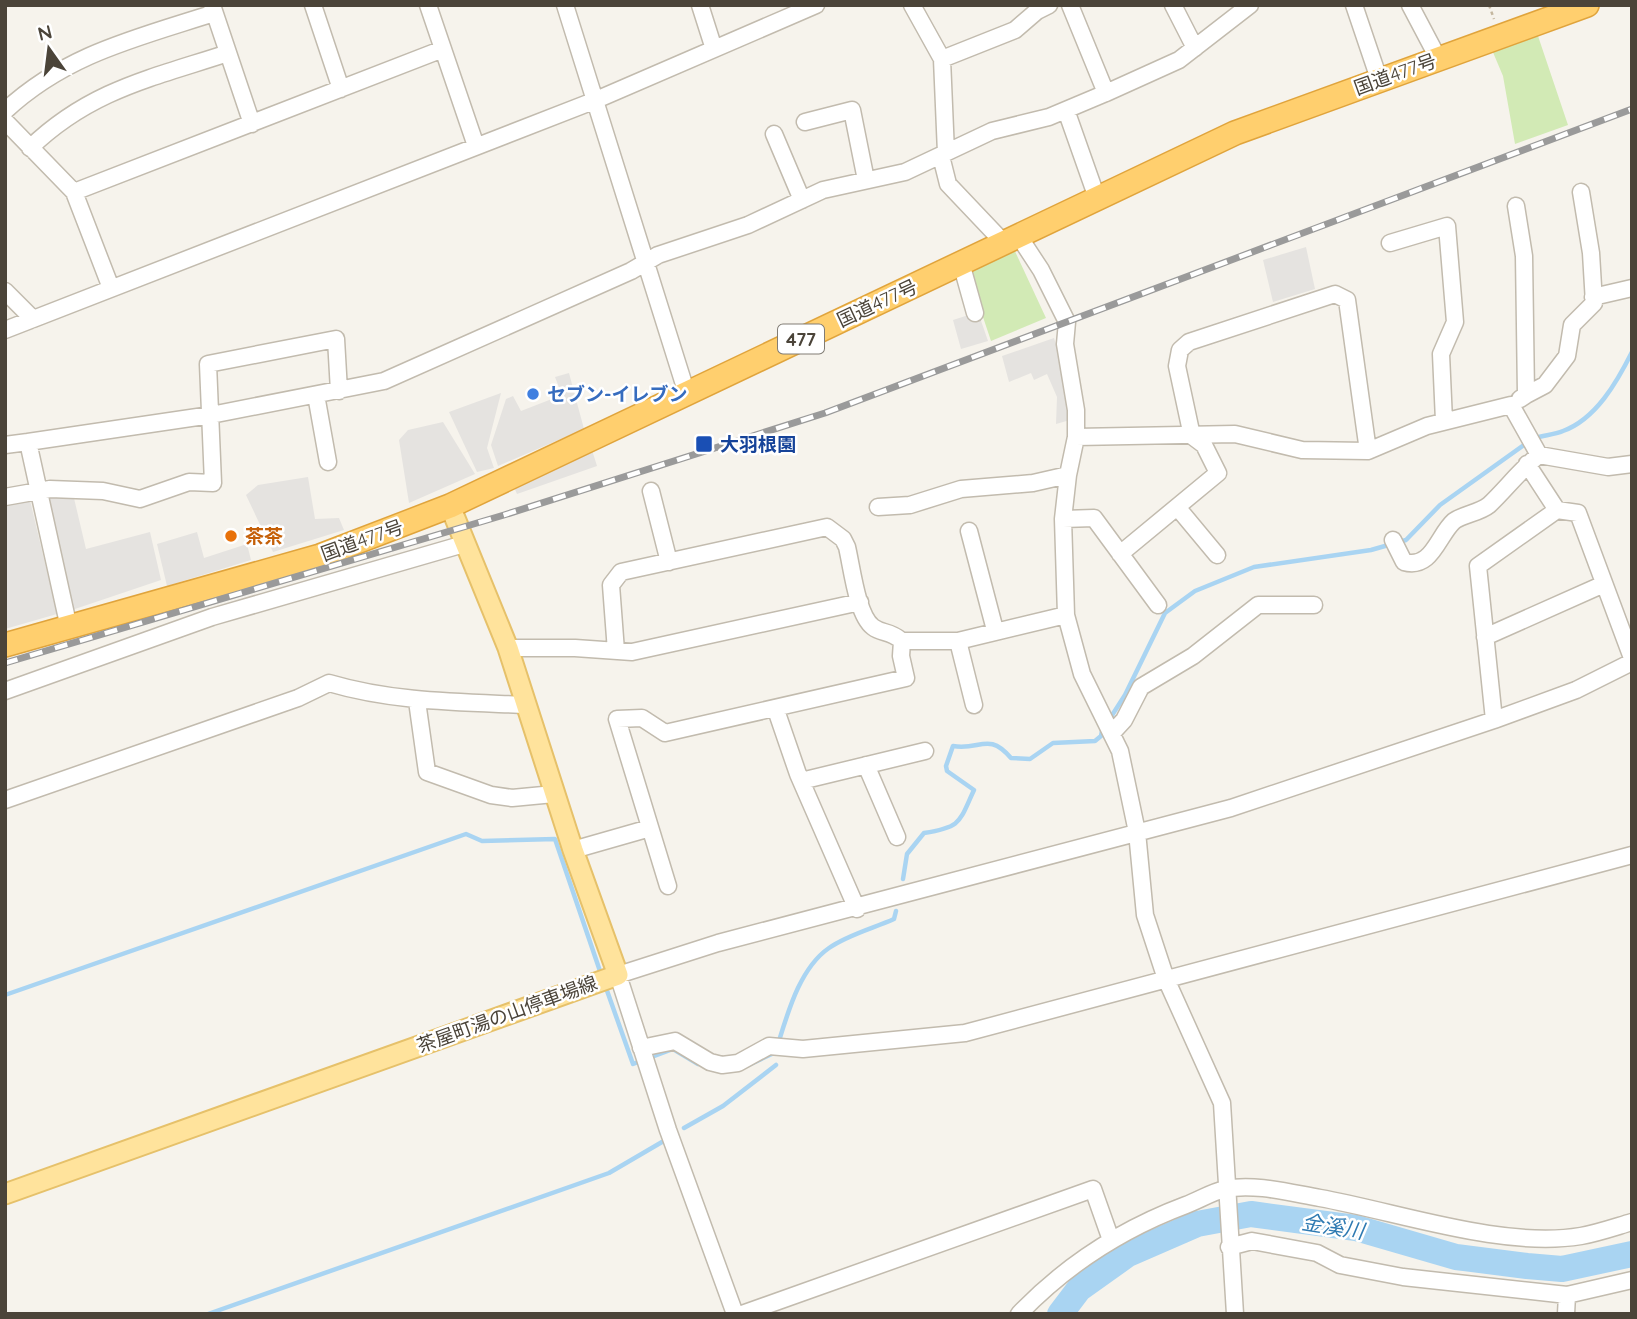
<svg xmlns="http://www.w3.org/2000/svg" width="1637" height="1319" viewBox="0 0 1637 1319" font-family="Quicksand,'Noto Sans JP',sans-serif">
	<rect width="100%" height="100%" fill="#f6f3ec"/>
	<!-- green -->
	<path fill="#d2eab5" d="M1538 36 1568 125 1515 144 1503 76 1492 50Z
		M1013 247 1046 318 991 341 967 269Z"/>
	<!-- parking -->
	<path fill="#e5e3e0" d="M1306 247 1315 289 1273 302 1263 260Z
		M978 312 988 341 961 349 953 320Z
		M1054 338 1063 367 1070 420 1056 424 1057 397 1047 374 1034 380 1031 373 1009 382 1002 356Z
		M569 373 584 429 498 466 491 445 506 399 513 396 521 411 562 395 555 377Z
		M501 393 487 448 494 468 477 472 449 412Z
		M443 422 475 474 409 503 399 440 408 430Z
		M592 450 597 466 517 494 513 485Z
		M308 477 315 519 339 518 344 530 273 552 246 495 258 485Z
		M73 494 86 549 150 532 161 580 69 611 41 495Z
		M29 496 57 614 5 629V502Z
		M197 532 204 558 247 544 251 560 167 586 157 544Z"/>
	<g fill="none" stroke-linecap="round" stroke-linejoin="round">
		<!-- stream -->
		<path stroke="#a9d4f2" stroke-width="4.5" d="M1535 438C1544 435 1554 435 1563 431 1596 419 1617 382 1632 352
			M1109 720 1125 695 1165 613 1195 591 1254 567 1371 550 1406 540 1440 505 1528 442
			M903 879 907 854 924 833C962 827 959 822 974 790L947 771 946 766 953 746C980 751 988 731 1011 758L1030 759 1053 743 1095 741 1101 736 1103 726
			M605 985 633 1064 641 1061
			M5 995 466 834 482 841 555 839 602 977
			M778 1044C788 1012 800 968 829 948 847 935 874 928 894 919L896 911
			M649 1058 673 1049 698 1064
			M740 1069 776 1052
			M684 1128 723 1106 776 1065
			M208 1314 609 1173 662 1142"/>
		<!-- river -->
		<path stroke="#a9d4f2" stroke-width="26" d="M1060 1314 1079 1289 1128 1254 1197 1224 1251 1214 1356 1228 1456 1257 1527 1266 1562 1269 1632 1254"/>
		<!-- minor casing -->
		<g stroke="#c2bbae" stroke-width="19">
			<path id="minor" d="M212 5 252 124
				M313 5 341 89
				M428 5 476 146
				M565 5 687 394
				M700 5 714 49
				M912 5 942 59 946 153
				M1070 5 1106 93
				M1173 5 1195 48
				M1354 5 1379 79
				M1410 5 1438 58
				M942 59 1015 30 1037 11 1049 5
				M1066 110 1097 198
				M5 111C66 54 137 38 214 13
				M5 121 74 192 111 288
				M805 122 852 110 866 180
				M774 134 802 200
				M30 148C90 90 152 78 228 53
				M941 156 948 184 1004 243
				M74 192 443 49
				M1516 206 1524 256 1526 395 1520 399
				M1018 235 1041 270 1067 322 1065 344 1076 410V437L1068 475 1063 519 1066 615 1082 674 1120 751 1137 832 1145 915 1166 979 1222 1103 1235 1314
				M1390 243 1447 226 1455 322 1441 354 1444 421
				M961 263 975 313
				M5 291 33 319
				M1593 297 1632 288
				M5 330 596 100 816 5
				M316 395 328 462
				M1526 395 1545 385 1567 356 1572 325 1594 303 1591 253 1581 192
				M1076 437 1235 434 1302 450 1368 451 1427 426 1511 405 1539 455 1608 467 1632 464
				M5 445 28 442
				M1527 464 1557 510
				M651 491 669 562
				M5 497 50 489 103 491 140 499 189 482 213 483 208 364 336 339 339 391
				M878 507 910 505 961 489 1033 483 1068 475
				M1177 507 1217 555
				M1063 519 1094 518 1158 605
				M969 531 995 630
				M1393 540 1404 562C1432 570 1438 535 1454 521 1464 514 1479 513 1489 505 1506 489 1520 470 1539 455
				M1120 554 1218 473 1204 445 1192 436 1177 366 1180 350 1189 342 1335 294 1347 300 1368 451
				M69 628 28 442 211 415 384 381 631 271 658 255 748 225 823 190 905 172 992 131 1049 117 1106 93 1179 60 1250 5
				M1485 637 1604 584
				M902 641H958L1066 615
				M958 641 974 705
				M508 648H575L632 652 860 602
				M616 651 611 585 621 572 827 527 843 539 847 547C852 568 857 615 873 627 882 634 889 630 902 641L901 656 906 678 665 733 642 718 617 719 668 886
				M5 691 212 617 464 544
				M417 701 427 772 491 795 512 798 554 794
				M776 710 798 774 857 909
				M1494 720 1478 566 1557 510 1578 513 1632 658
				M1112 733 1124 720 1141 687 1193 656 1258 605H1314
				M866 765 897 837
				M801 781 925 751
				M5 800 298 698 329 683C393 702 459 702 526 705
				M573 850 650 828
				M641 1048 675 1041 710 1062 722 1065 738 1063 769 1046 803 1049 965 1033 1632 855
				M1229 1247 1252 1241 1317 1253 1340 1265 1403 1277 1567 1295
				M735 1314 668 1130 618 975 718 943 1231 808 1494 720 1576 690 1632 662
				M742 1314 1093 1189 1111 1240
				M1019 1314C1067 1264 1122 1229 1186 1205 1199 1200 1212 1192 1225 1189 1255 1183 1291 1193 1320 1198 1398 1212 1503 1249 1581 1236 1598 1233 1615 1227 1632 1222
				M1566 1314 1567 1295 1632 1280"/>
		</g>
		<!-- major casing -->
		<g stroke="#e6c16a" stroke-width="23">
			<path id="major" d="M5 1194 618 975 573 850 508 648 450 506"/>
		</g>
		<!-- highway casing -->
		<g stroke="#e0a43c" stroke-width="26">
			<path id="highway" d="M5 645 320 556 450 506 1235 133 1587 5"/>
		</g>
		<!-- path -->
		<path stroke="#c4b79f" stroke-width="2.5" stroke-dasharray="3.5 3.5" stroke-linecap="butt" d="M1489 5 1494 19"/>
		<!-- minor -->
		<use href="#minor" stroke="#fff" stroke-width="16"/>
		<!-- major -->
		<use href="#major" stroke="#ffe39c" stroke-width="19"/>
		<!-- highway -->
		<use href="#highway" stroke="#ffcf6e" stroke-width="23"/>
		<!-- rail casing -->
		<g stroke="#9a9a9a" stroke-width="7">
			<path id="rail" d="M5 663 504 515 825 413 1632 109"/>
		</g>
		<!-- rail -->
		<use href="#rail" stroke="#fff" stroke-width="4.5" stroke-dasharray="13" stroke-linecap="butt"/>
	</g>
	<!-- markers -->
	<circle fill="#3f7fe0" stroke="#fff" stroke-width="2.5" cx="533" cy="394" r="7"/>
	<rect fill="#1a4fb4" stroke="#fff" stroke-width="2.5" x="695" y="435" width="18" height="18" rx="3.5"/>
	<circle fill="#e8710a" stroke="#fff" stroke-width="2.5" cx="231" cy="536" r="7"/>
	<g text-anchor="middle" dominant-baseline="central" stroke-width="5" stroke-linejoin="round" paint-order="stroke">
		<!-- shield labels -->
		<rect fill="#fff" stroke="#817c74" stroke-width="2" x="778" y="324.5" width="46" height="29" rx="5"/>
		<g font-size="18" font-weight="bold" fill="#4b4439">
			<text x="801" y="339">477</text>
		</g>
		<!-- street labels -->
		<g font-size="19" fill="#4b4439" stroke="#fff">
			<text transform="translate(1395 74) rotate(-20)">国道477号</text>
			<text transform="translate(877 303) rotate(-25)">国道477号</text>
			<text transform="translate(362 540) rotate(-20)">国道477号</text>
			<text transform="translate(507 1014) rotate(-20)">茶屋町湯の山停車場線</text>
		</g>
		<!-- shop labels -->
		<g font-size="19" font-weight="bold" fill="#366cbe" stroke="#fff" text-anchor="start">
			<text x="547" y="394">セブン-イレブン</text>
		</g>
		<!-- transit labels -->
		<g font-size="19" font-weight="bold" fill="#164399" stroke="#fff" text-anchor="start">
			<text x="720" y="444">大羽根園</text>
		</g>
		<!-- food labels -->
		<g font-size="19" font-weight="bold" fill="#c56008" stroke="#fff" text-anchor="start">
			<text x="245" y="536">茶茶</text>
		</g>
		<!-- water labels -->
		<g font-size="21" font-style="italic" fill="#2e7ab2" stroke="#fff">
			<text transform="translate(1333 1226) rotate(9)">金溪川</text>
		</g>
	</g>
	<!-- border -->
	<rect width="1637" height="1319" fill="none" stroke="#4b4439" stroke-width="14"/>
	<!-- north arrow -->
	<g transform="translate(49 49) rotate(346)" stroke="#ffffff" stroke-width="5" paint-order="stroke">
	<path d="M0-5L12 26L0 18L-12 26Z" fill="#4b4439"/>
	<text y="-10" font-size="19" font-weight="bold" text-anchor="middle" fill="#4b4439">N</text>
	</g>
</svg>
